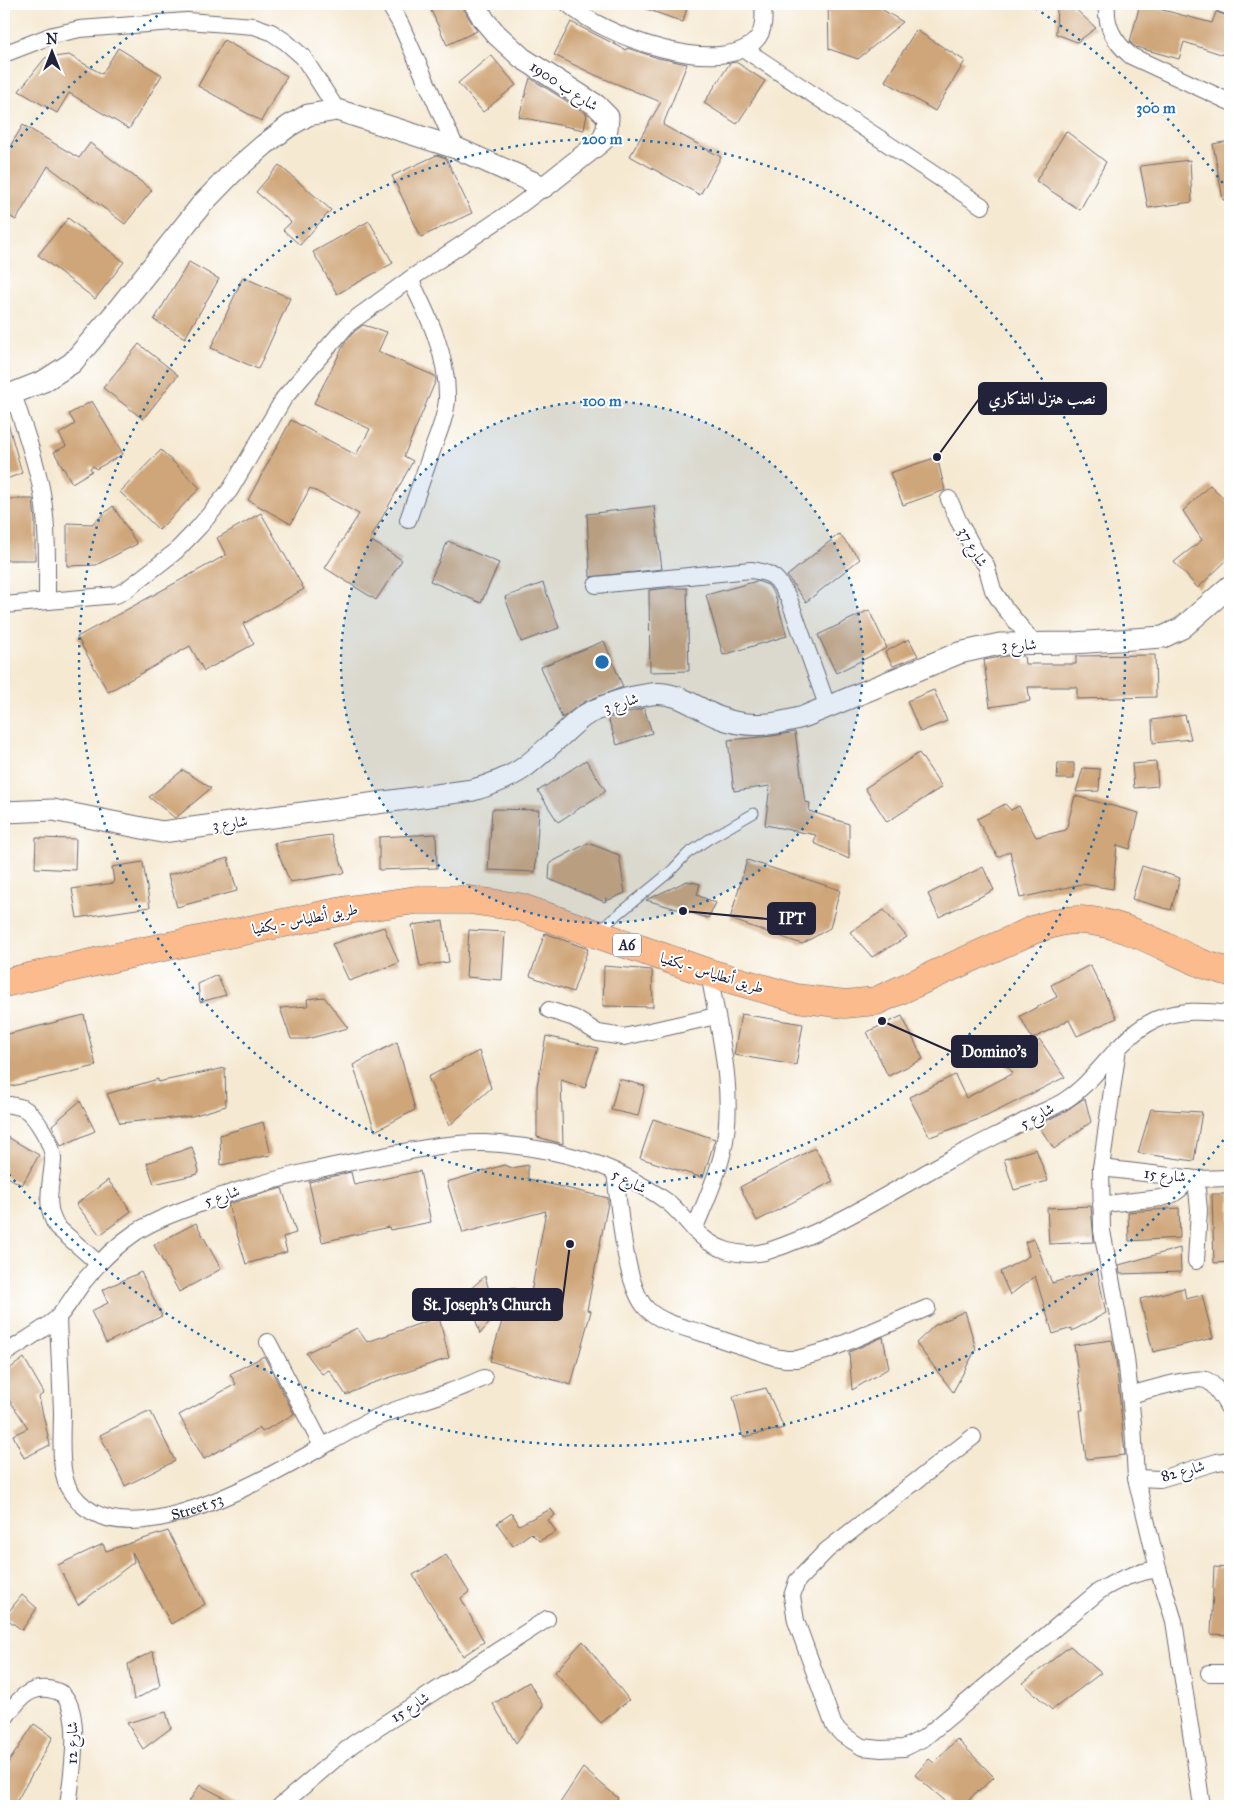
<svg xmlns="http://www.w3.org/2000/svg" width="1234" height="1810" viewBox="0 0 1234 1810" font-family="'IM FELL Great Primer',Amiri,serif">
	<rect width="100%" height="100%" fill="#fff"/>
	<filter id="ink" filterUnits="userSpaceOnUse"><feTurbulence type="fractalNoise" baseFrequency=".02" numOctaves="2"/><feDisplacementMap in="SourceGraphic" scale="10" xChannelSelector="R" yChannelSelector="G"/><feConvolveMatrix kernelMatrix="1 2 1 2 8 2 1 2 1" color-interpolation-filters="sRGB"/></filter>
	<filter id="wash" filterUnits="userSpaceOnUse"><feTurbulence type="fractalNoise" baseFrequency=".0096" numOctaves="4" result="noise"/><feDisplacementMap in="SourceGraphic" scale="20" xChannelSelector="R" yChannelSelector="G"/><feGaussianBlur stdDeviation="1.12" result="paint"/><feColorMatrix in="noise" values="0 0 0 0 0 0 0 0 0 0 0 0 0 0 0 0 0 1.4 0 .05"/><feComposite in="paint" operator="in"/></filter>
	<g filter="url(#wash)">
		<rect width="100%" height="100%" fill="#f5e9d2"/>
		<g id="blocks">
			<!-- building -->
			<path fill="#cfa679" d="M428 4H463L464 10 477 31 447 45Z
				M638 4H688L683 22 638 6Z
				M828 4H873L903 22 858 59 829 49Z
				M1057 4H1070L1096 28 1077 42 1056 34Z
				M1140 4 1212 23 1216 12 1230 17V57L1184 42 1179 59 1136 47 1130 42Z
				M571 22 626 50 627 48 658 58 687 64 663 125 721 157 700 195 630 156 661 102 595 75 554 55Z
				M916 30 965 61 935 111 885 81Z
				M224 40 287 76 261 121 198 86Z
				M118 48 162 75 129 129 69 93 57 113 19 91 45 58 69 55 102 74Z
				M491 55 516 85 483 112 458 83Z
				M736 62 765 81 737 124 704 103 730 63Z
				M530 78 587 114 584 130 519 117Z
				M23 125 79 158 90 143 152 190 125 224 48 166 16 220 4 213V156Z
				M1066 131 1106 162 1080 210 1036 181Z
				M1230 141V200H1223L1213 144Z
				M437 155 446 158 472 213 421 237 392 176Z
				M1190 160 1192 202 1148 208 1140 166Z
				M279 165 331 210 300 245 283 230 291 222 256 192Z
				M68 218 124 262 95 299 38 255Z
				M369 221 393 263 337 294 313 252Z
				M189 262 219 279 185 338 154 320Z
				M243 277 290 298 258 369 211 348Z
				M363 325 387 332 378 352 435 376 436 380 404 456 413 461 370 540 402 560 376 600 325 568 359 514 310 488 291 524 248 500 291 420 356 455 370 429 314 403 346 341 355 331Z
				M139 344 178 375 143 419 103 388Z
				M92 401 123 454 96 469 93 466 90 468 92 471 72 483 54 452 66 446 59 434 75 424 69 414Z
				M8 423 22 473 4 480V424Z
				M161 450 200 488 159 530 120 492Z
				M937 457 945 490 903 505 890 473Z
				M1210 485 1230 504V557L1198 588 1174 562 1202 540 1183 511Z
				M4 499H33L35 521V560H4Z
				M113 506 137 544 96 565 67 566V523L92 524Z
				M654 506 662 569 590 577 587 514Z
				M261 513 304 589 243 624 254 644 204 671 190 646 108 692 77 637 226 555 217 538Z
				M839 534 860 559 806 602 787 576Z
				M448 541 499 563 481 603 430 581Z
				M757 581 768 585 775 595 787 636 723 655 706 595Z
				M543 583 559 628 521 642 505 597Z
				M669 588H687L689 671 650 672 649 590Z
				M869 610 887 648 836 673 818 635Z
				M909 639 918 656 893 666 885 652Z
				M604 641 623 687 584 702 562 718 541 667Z
				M1155 655 1156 697 1077 699V687H1028L1030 701 990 707 984 660 1007 656H1024L1025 664H1076V656Z
				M934 690 947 721 920 732 907 701Z
				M644 708 652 733 617 745 608 718Z
				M1185 715 1191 739 1153 743 1152 720Z
				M795 732 805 802 810 803 809 811 849 824V859L814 843 816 835 765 825 770 786 734 791 728 740 773 736Z
				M919 753 942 787 887 822 865 788Z
				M586 760 606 791 558 822 538 791Z
				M1156 762 1158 786 1134 788 1132 764Z
				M1058 763H1074V779H1057Z
				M1083 768 1100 769 1099 791 1076 792Z
				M183 770 211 788 177 817 175 818 149 797Z
				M1075 796 1139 813 1130 849 1117 845 1113 889 1082 884 1020 898 1010 851 998 857 977 819 1005 804 1011 810 1019 806 1036 837 1066 830Z
				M492 809 539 810 535 872 488 870Z
				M436 834 437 868 379 870V837Z
				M331 835 345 873 290 882 274 843Z
				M36 838 76 839 75 870 35 868Z
				M588 843 619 855 625 893 606 901V897L605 902 549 879 550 863Z
				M228 858 237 891 177 907 168 875Z
				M747 860 840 890 830 928 802 944 730 919Z
				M143 862 150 907 77 918 72 889 114 883 112 867Z
				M1142 866 1180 878 1171 910 1132 899Z
				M983 867 994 890 939 917 928 894Z
				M687 881 700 884 697 895 716 903 708 918 646 900Z
				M884 910 907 937 872 957 850 932Z
				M443 921 449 962 420 966 412 925Z
				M384 927 399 963 349 981 332 944Z
				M469 930 505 932 502 980 466 977Z
				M545 933 588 949 573 992 530 976Z
				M1090 965 1117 1018 1077 1036 1069 1020 1032 1039 1020 1016 1057 997 1051 985Z
				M604 966 652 970 653 1007 603 1006Z
				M217 975 226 995 200 1002 198 984Z
				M324 997 348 1028 307 1039H291L280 1008 308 1006 307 999Z
				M741 1014 803 1024 796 1065 734 1055Z
				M84 1015 96 1066 4 1088V1035Z
				M902 1016 923 1059 888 1076 867 1032Z
				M546 1036 598 1048 585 1088 561 1080 563 1144 537 1137V1086Z
				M1040 1040 1065 1077 987 1116 930 1137 909 1097 955 1075 966 1098 1013 1073 1006 1065Z
				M397 1042 415 1110 375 1131 353 1065Z
				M479 1051 491 1088 449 1126 428 1077Z
				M225 1068 226 1106 192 1116 120 1123 107 1094 158 1079V1082Z
				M619 1079 645 1086 638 1116 611 1110Z
				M1083 1099H1085L1091 1122 1054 1149 1038 1125 1064 1112Z
				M80 1101 95 1131 61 1146 52 1125Z
				M1151 1109 1202 1112 1194 1161 1138 1153Z
				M653 1119 715 1139 703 1178 640 1158Z
				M263 1122 271 1155 221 1165 220 1135Z
				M4 1135 39 1155 22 1185 4 1175Z
				M192 1147 199 1171 198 1174 154 1184 147 1163Z
				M815 1148 833 1181 757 1221 740 1187Z
				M1036 1149 1048 1181 1014 1190 1004 1159Z
				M504 1165 512 1168 528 1165V1179L608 1198V1203L587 1310 591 1311 571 1385 490 1361 512 1288 531 1293 546 1211 463 1233 447 1182Z
				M420 1171 431 1222 390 1230 389 1227 322 1242 309 1182 351 1172 354 1185Z
				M108 1180 131 1211 100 1235 76 1204Z
				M282 1188 296 1233 283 1237 287 1252 246 1264 228 1204Z
				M1212 1194H1230V1262L1214 1263Z
				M1091 1206 1094 1242 1049 1244 1047 1208Z
				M1179 1208 1180 1238 1129 1241 1128 1212Z
				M196 1223 221 1269 179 1292 154 1245Z
				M1034 1239 1052 1283 1097 1270 1106 1313 1072 1331V1328L1053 1334 1035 1276 1010 1295 1000 1272 1029 1256 1025 1242Z
				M1180 1248 1181 1272 1120 1274 1119 1265Z
				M141 1272 162 1316 106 1343 91 1311 108 1303 102 1290Z
				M485 1276 496 1315 480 1334 467 1292Z
				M1184 1288 1186 1299 1202 1295 1213 1338 1153 1352 1140 1299Z
				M965 1311 976 1349 953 1392 916 1343 935 1325Z
				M439 1317 449 1358 370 1384 346 1395 329 1370 322 1374 306 1353 357 1328 367 1342Z
				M883 1337 889 1368 852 1390 849 1352Z
				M1112 1340 1116 1359 1125 1455 1086 1459 1080 1410H1083L1074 1345Z
				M264 1356 294 1414 262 1432 260 1428 204 1459 179 1415 236 1384 230 1374Z
				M24 1358 44 1393 39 1397 50 1445 24 1458 13 1435 28 1428 4 1392V1373Z
				M766 1388 784 1428 743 1437 733 1396Z
				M146 1412H151L175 1461 125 1486 100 1435Z
				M551 1509 555 1515 548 1520 556 1532 539 1541 531 1533 513 1546 497 1523 512 1513 519 1525Z
				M168 1531 205 1604 171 1624 132 1552 134 1562 78 1605 58 1565 103 1544 106 1551Z
				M446 1555 469 1592 461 1598 484 1642 463 1656 413 1575Z
				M1214 1567 1230 1568V1635L1211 1634Z
				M22 1595 37 1608 22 1630 4 1617Z
				M583 1641 629 1700 601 1723 555 1672Z
				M1070 1646 1101 1673 1052 1710 1023 1683Z
				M153 1651 160 1686 134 1700 128 1664Z
				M529 1682 543 1706 516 1743 493 1704Z
				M166 1712 171 1728 143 1749 127 1723Z
				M34 1724 53 1737 14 1806H4V1769Z
				M957 1739 994 1777 978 1792 977 1791 964 1806H951L915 1775 929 1759 934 1763Z
				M583 1768 618 1798 613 1806H558Z
				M200 1785 240 1806H186Z"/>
		</g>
	</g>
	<g filter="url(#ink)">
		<use href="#blocks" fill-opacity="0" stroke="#6c6870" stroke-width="1"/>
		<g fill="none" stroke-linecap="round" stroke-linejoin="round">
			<!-- service casing -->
			<g stroke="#6c6870" stroke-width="11">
				<path id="service" d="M599 930 670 872 687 854 709 839 754 813"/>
			</g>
			<!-- minor casing -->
			<g stroke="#6c6870" stroke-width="18">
				<g id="minor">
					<path d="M389 4 400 23 456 148"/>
					<path d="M568 4C601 35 720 79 756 40 765 31 764 15 763 4"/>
					<path d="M1107 4C1105 26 1114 42 1131 56L1230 102"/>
					<path d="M1222 4 1230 7"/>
					<path d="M744 49 982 206"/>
					<path d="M4 54 53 35 80 29 187 21 254 26 271 32 286 42 303 57 337 110"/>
					<path d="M13 393C23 426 36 459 42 493 48 528 47 565 47 600"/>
					<path d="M949 499 958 520 976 553 986 565 993 590 1004 607 1028 636V644"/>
					<path d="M408 520C416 497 424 474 432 451 438 434 446 417 447 399 448 356 429 317 410 279"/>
					<path d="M596 585 751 570C775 573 777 578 789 599L828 708"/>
					<path d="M4 605 116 595 126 590 175 552 199 527 230 490 284 398 348 324 410 279 512 211 544 187"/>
					<path d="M549 1010 574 1018 598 1033 624 1037 716 1016"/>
					<path d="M1118 1048 1101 1168 1102 1231 1126 1358 1133 1424 1136 1478 1158 1569 1174 1621 1202 1806"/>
					<path d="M4 1104C10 1105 17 1106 23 1108 35 1114 54 1146 53 1160 52 1183 43 1206 57 1227L99 1264"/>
					<path d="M1101 1168 1196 1179 1230 1178"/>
					<path d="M615 1172C619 1204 624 1284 646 1308 660 1323 687 1328 705 1334 728 1342 751 1349 774 1357L786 1359H797L826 1351 927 1308"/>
					<path d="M1101 1205C1112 1203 1123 1202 1133 1201 1157 1198 1175 1201 1189 1178"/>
					<path d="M694 1230C704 1205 717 1178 723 1151 736 1093 719 1031 709 973"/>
					<path d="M1196 1261 1199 1210 1196 1179"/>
					<path id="s1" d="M58 1317C59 1349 61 1380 62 1412 62 1432 59 1470 68 1487 120 1581 305 1453 367 1422 393 1409 421 1402 449 1392 461 1388 472 1383 484 1378"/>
					<path d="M268 1342 322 1446"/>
					<path d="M4 1354C21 1343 40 1332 56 1319 67 1309 75 1292 85 1280 99 1262 117 1245 136 1232 155 1220 177 1212 199 1204 261 1181 324 1167 388 1155 420 1149 453 1142 485 1143 526 1145 577 1154 614 1171 631 1179 654 1192 669 1203 678 1211 685 1219 693 1228 712 1250 741 1259 768 1251 833 1230 890 1192 949 1160 978 1144 1007 1131 1036 1115 1046 1110 1057 1106 1067 1099 1100 1077 1118 1037 1155 1020 1178 1009 1205 1011 1230 1014"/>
					<path d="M1130 1395C1145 1391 1193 1376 1206 1380 1216 1384 1224 1401 1230 1410"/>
					<path d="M973 1437 827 1550 797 1581 792 1596 796 1621 834 1726 843 1735 862 1747 881 1749 904 1748 924 1738 1098 1592C1118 1579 1134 1573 1158 1569"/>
					<path d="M1136 1478 1160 1479 1217 1462 1230 1460"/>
					<path d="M1209 1673H1230"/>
					<path d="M4 1719C16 1704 26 1686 48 1689 54 1690 62 1692 65 1697 82 1718 71 1780 68 1806"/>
					<path d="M280 1806 353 1744 547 1619"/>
				</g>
			</g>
			<!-- tertiary casing -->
			<g stroke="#6c6870" stroke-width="23">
				<path id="tertiary" d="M4 397 44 381 72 363 114 314 202 204 233 172 264 145 289 126 308 115 337 110 456 148 544 187 602 141 607 129 608 117 596 105 522 58 496 34 484 20 475 4
					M4 812 53 810 162 832 473 790C490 785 507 779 522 769 536 759 549 746 562 735 570 728 579 718 589 713 607 704 630 697 651 694 676 690 696 708 718 717 747 729 774 725 803 717L959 653 1000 644 1073 643 1163 637 1182 628 1230 586"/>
			</g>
			<!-- trunk casing -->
			<g stroke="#6c6870" stroke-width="29">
				<path id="trunk" d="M4 983 139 952 348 910 416 900H469L519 907 709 973 796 998 845 1004 876 1001 1033 930C1048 925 1064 919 1081 920 1125 922 1162 947 1201 963 1210 967 1220 969 1230 972"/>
			</g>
			<!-- service -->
			<use href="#service" stroke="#fff" stroke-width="9"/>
			<!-- minor -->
			<use href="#minor" stroke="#fff" stroke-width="16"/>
			<!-- tertiary -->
			<use href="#tertiary" stroke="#fff" stroke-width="21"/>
			<!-- trunk -->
			<use href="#trunk" stroke="#fbbb8d" stroke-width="28"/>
		</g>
	</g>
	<!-- distance rings -->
	<circle cx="602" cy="662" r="261" fill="#1f6fb2" fill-opacity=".12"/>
	<g fill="none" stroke="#1f6fb2" stroke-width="2.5" stroke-dasharray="2.5 5">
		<circle cx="602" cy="662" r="261"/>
		<circle cx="602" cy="662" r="523"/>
		<path d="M1228 1134A784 784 0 0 1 6 1171M6 153A784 784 0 0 1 175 4M1029 4A784 784 0 0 1 1228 190"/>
	</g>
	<g text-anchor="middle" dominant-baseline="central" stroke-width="4" stroke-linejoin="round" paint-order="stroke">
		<!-- shield labels -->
		<rect fill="#fff" stroke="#646476" stroke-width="1" x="613" y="933.5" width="28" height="23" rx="4"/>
		<g font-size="14" font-weight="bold" fill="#22223b">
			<text x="627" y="945">A6</text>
		</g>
		<!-- street labels -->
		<g font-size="15" fill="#22223b" stroke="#fff">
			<text transform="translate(564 86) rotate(33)">شارع ب 1900</text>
			<text transform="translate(973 547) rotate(60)">شارع 37</text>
			<text transform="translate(1019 645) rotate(-2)">شارع 3</text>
			<text transform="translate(621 703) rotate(-17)">شارع 3</text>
			<text transform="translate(230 823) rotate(-8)">شارع 3</text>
			<text transform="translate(305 919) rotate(-11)">طريق أنطلياس - بكفيا</text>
			<text transform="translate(712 973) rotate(17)">طريق أنطلياس - بكفيا</text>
			<text transform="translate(1037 1116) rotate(-29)">شارع 5</text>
			<text transform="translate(1165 1175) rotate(6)">شارع 15</text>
			<text transform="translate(629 1181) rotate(28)">شارع 5</text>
			<text transform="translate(222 1196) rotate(-18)">شارع 5</text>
			<text transform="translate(1183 1471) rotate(-15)">شارع 82</text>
			<text stroke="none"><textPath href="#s1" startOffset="314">Street 53</textPath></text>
			<text transform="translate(410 1707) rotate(-33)">شارع 15</text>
			<text transform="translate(72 1743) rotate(-89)">شارع 12</text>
		</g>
	</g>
	<circle cx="602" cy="662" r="8" fill="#1f6fb2" stroke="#fff" stroke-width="2.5"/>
	<g font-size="15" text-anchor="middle" font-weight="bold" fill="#1f6fb2" stroke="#fff" stroke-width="4" stroke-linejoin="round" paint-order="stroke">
		<text x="1156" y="113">300 m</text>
		<text x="602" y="144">200 m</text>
		<text x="602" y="406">100 m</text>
	</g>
	<!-- callouts -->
	<path fill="none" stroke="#22223b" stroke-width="2" d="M937 457L979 399M683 911L768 919M882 1021L952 1052M570 1244L562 1305"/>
	<g fill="#22223b" stroke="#fff" stroke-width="2">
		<circle cx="937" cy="457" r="5"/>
		<circle cx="683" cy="911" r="5"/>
		<circle cx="882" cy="1021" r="5"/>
		<circle cx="570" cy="1244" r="5"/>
	</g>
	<g fill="#22223b" stroke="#22223b" stroke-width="2">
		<rect x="979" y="383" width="127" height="31" rx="5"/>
		<rect x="768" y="903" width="47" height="31" rx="5"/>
		<rect x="952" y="1036" width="85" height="31" rx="5"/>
		<rect x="413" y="1289" width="149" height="31" rx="5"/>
	</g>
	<g font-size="16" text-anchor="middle" font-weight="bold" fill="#fff">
		<text x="1042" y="404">نصب هنزل التذكاري</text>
		<text x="792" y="924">IPT</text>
		<text x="994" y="1057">Domino's</text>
		<text x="487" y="1310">St. Joseph's Church</text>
	</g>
	<!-- margin -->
	<rect width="1234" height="1810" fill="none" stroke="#fff" stroke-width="20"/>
	<!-- north arrow -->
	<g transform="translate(52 52)" stroke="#ffffff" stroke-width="4" paint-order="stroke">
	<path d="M0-4L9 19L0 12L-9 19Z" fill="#22223b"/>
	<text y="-8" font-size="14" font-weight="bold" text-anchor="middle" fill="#22223b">N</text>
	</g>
</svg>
